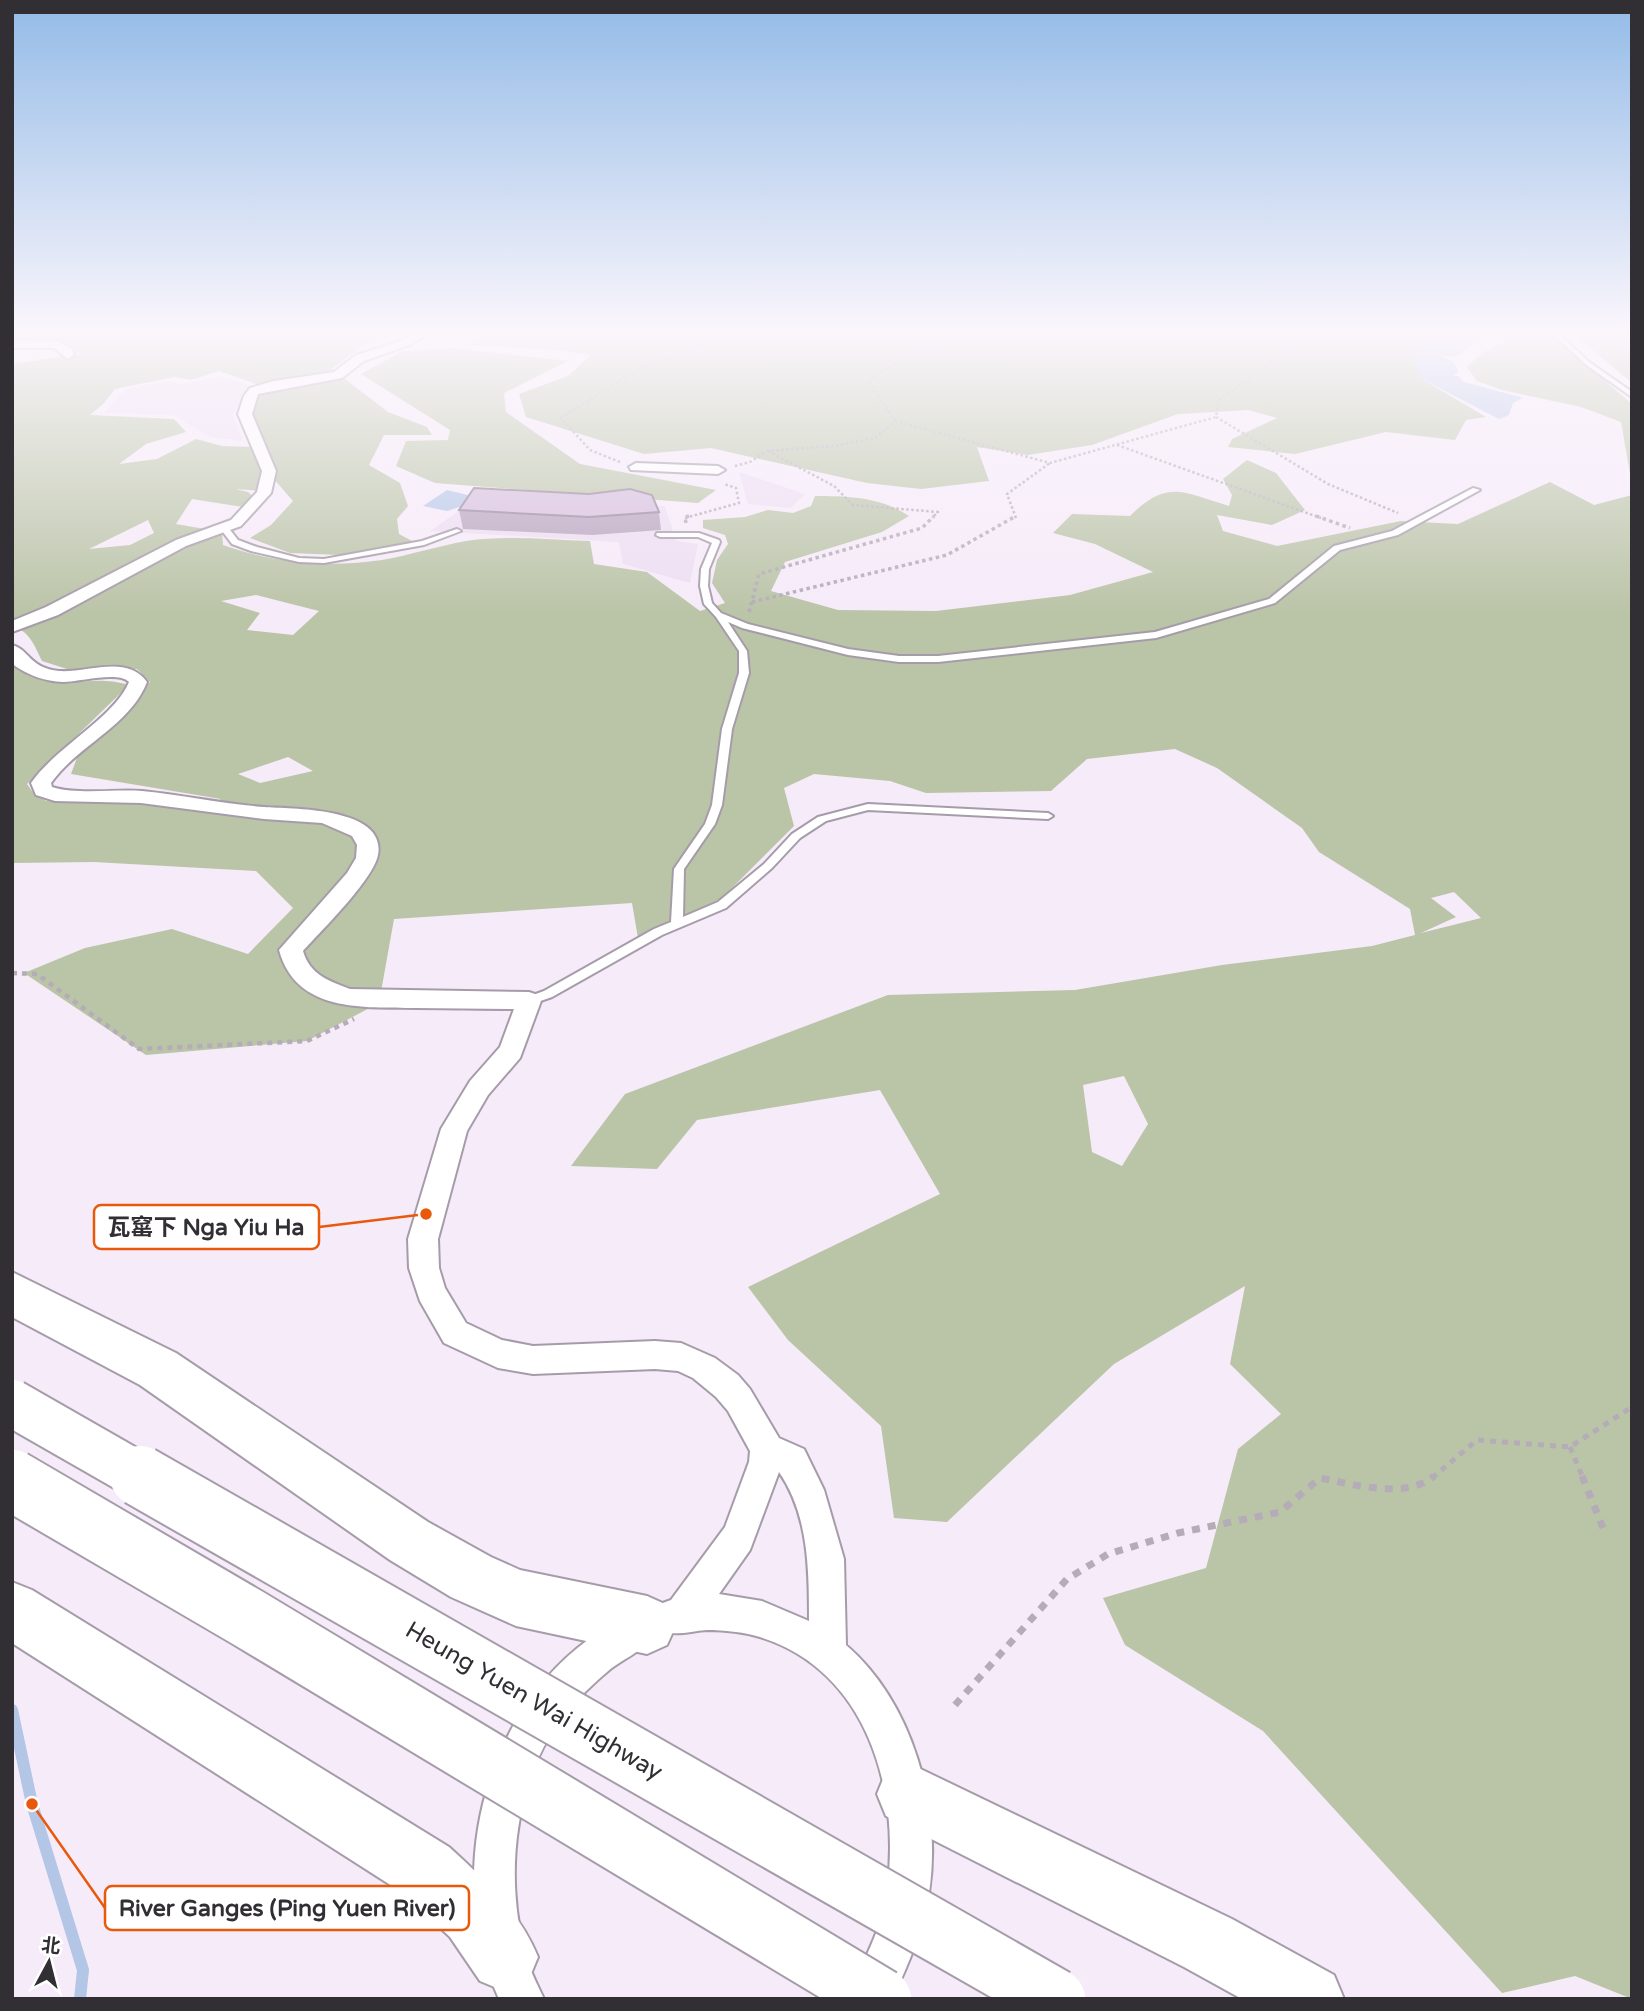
<svg xmlns="http://www.w3.org/2000/svg" width="1644" height="2011" viewBox="0 0 1644 2011" font-family="'Varela Round','Noto Sans SC',sans-serif">
	<rect width="100%" height="100%" fill="#f6ebf9"/>
	<!-- built -->
	<path fill="#eddef2" d="M222 376 252 386 232 414 243 441 211 437 173 415 104 413 125 389 170 381 181 384Z
		M739 472 805 494 791 508 748 504Z
		M473 501 665 506 676 541 698 544 690 583 623 564 619 542 430 531Z"/>
	<!-- green -->
	<path fill="#bac4a7" fill-rule="evenodd" d="M12 334H378L332 369 388 412 427 427 432 435H384L369 465 400 483 408 506 397 519 399 534 414 542 340 555 290 553 250 538 271 525 293 501 273 478 268 450 251 411 256 391 265 387 219 371 191 380 174 377 115 389 104 403 90 415 174 419 186 432 146 444 119 464 157 459 196 439 222 446 255 447 265 471 262 491 235 489 248 492 255 498 243 507 192 499 176 524 222 532 223 545C274 563 328 568 382 560 410 555 438 546 466 541 506 535 550 540 590 541L594 564 647 572 700 611 725 603 712 583 717 560 728 544 725 535 703 528V520L745 517 768 510 793 513 811 506 815 496C848 496 881 497 909 516L882 532 785 562 771 591 838 610 936 611 1070 595 1153 572 1095 544 1053 533 1072 514 1130 516C1168 478 1184 493 1229 506L1232 495 1223 479 1247 460 1276 473 1305 510 1272 525 1217 515 1223 531 1277 546 1401 521 1458 524 1550 482 1594 505 1632 495V1999L1575 1976 1502 1993 1263 1731 1125 1645 1103 1598 1206 1568 1238 1449 1281 1414 1230 1364 1245 1286 1114 1364 947 1522 894 1518 881 1426 788 1340 748 1287 940 1194 880 1090 697 1120 657 1169 571 1166 625 1094 888 995 1075 990 1222 965 1372 946 1415 935 1410 909 1319 852 1302 828 1217 768 1175 749 1087 759 1051 791 926 793 890 781 814 774 784 788 794 826 722 898 638 938 632 903 394 919 379 1003 307 1041 146 1055 24 973 85 948 172 929 248 954 293 908 256 871 94 862 12 863V660C62 700 80 671 129 685L27 784 34 794 46 801 210 804 221 799 71 774 78 755 150 682 137 669H67L42 661C35 647 29 629 12 627V364L80 354 61 343 12 342ZM148 520 154 533 130 545 89 549ZM256 595 319 611 293 635 247 630 260 613 221 601ZM288 757 313 771 260 783 238 774ZM1454 892 1481 918 1421 933 1456 917 1431 898ZM1124 1076 1148 1124 1122 1166 1092 1152 1083 1085Z
		M483 334H1436L1429 344 1422 379 1486 417 1466 420 1455 440 1386 432 1295 454 1228 447 1232 439 1277 418 1248 410 1178 414 1092 445 1028 455 977 447 989 481 921 489 867 483 711 448 644 454 526 417 519 394 568 376 591 355 557 350 469 345Z
		M1506 334H1551L1632 404V485L1621 422 1581 407 1502 390 1477 381 1467 367 1482 353 1504 342Z
		M1574 334H1632V383Z
		M452 348 568 361 504 393 506 412 580 464 716 490 698 503 435 483 396 466 406 441 448 440 450 430 361 374 403 351Z"/>
	<!-- water -->
	<path fill="#b3c6e6" d="M1436 334H1491L1455 357 1441 356 1453 362 1459 372 1452 375 1458 376 1464 382 1520 397 1522 398 1513 403 1509 415 1499 419 1416 376 1420 372 1416 368 1417 366 1412 357 1424 353 1421 350Z
		M447 490 484 499 447 511 423 506Z"/>
	<g fill="none" stroke-linecap="round" stroke-linejoin="round">
		<!-- stream -->
		<path stroke="#b3c6e6" stroke-width="12" d="M12 1710 32 1804 83 1970 80 1999"/>
		<!-- service casing -->
		<g stroke="#a69ca9" stroke-width="4">
			<path id="service" d="M1553 334H1559L1589 362 1632 392V397L1585 364Z
				M1473 488 1480 490 1398 535 1340 550 1275 603 1156 638 938 662H899L848 655 742 628 728 622 747 651 749 673 732 729 722 805 715 824 684 869 683 917 718 902 764 864 792 834 818 817 868 804 1048 813 1053 816 1048 819 868 810 826 821 800 838 772 868 726 908 662 935 552 997 529 1005 523 1001 525 998 544 991 654 929 671 922 674 869 705 824 712 805 722 729 739 673V651L716 617 704 604 700 586 701 569 712 543 698 537H660L656 535 657 533H699L719 540 720 542 709 569 708 586 712 603 721 613 748 624 848 649 899 656H938L1155 632 1269 599 1334 546 1392 531Z
				M221 526H227L238 540 257 547 299 558 324 559 422 541 457 529 461 531 424 545 324 563 299 562 251 551 232 544 220 528Z"/>
		</g>
		<!-- minor casing -->
		<g stroke="#a69ca9" stroke-width="4">
			<path id="minor" d="M412 334H426L412 344 364 361 342 378 258 394 252 414 276 471 271 493 241 526 186 546 58 615 12 632V621L46 607 176 540 231 520 257 492 262 471 238 414 244 396 250 388 274 381 334 372 356 355 404 340Z
				M12 340 57 341 72 349 74 355 68 359 54 348H12Z
				M636 463 718 466 725 470 718 474 631 470 629 467Z
				M12 645C29 649 29 668 59 671 88 673 127 654 147 682 130 726 78 745 51 783L52 787C78 795 115 789 142 791 183 795 223 804 264 807 292 809 387 807 378 855 373 880 321 931 303 951 310 975 329 981 350 989L529 992 538 995 541 1001 520 1058 488 1095 467 1131 438 1239 439 1268 445 1288 466 1323 502 1340 533 1346 655 1341 681 1343 715 1358 738 1375 750 1389 779 1438 804 1449 824 1490 844 1559 846 1645C913 1703 942 1807 929 1893 923 1931 908 1965 892 1999H849L848 1996C863 1961 882 1930 887 1891 901 1790 867 1670 760 1637 743 1632 724 1630 707 1630 690 1631 676 1637 660 1630L655 1617 660 1604 671 1600 725 1527 749 1462 750 1451 728 1411 716 1397 693 1378 678 1371 655 1369 533 1374 498 1368 444 1343 420 1301 409 1268 408 1239 441 1129 470 1081 500 1047 514 1009C481 1009 448 1008 416 1008 363 1007 296 1013 279 950L347 873 356 858 357 845 352 836 322 823 264 819 141 803 55 801 36 795 31 783C56 747 115 717 129 682 118 671 80 682 63 682 45 681 30 676 15 666L12 662ZM779 1472C809 1515 809 1571 809 1621L762 1601 719 1594 750 1550Z
				M636 1613 649 1618 654 1631C646 1652 624 1657 607 1672 596 1681 586 1691 576 1701 514 1767 502 1876 527 1959 531 1973 538 1986 544 1999H499C437 1864 493 1672 636 1613Z"/>
		</g>
		<!-- trunk casing -->
		<g stroke="#a69ca9" stroke-width="4">
			<path id="trunk" d="M12 1272 176 1353 428 1522 491 1557 520 1570 647 1596 667 1605 676 1625 667 1645 647 1654 516 1626 451 1597 390 1560 140 1385 12 1317Z
				M12 1582 32 1590 449 1847C485 1880 519 1911 538 1957L528 1981 504 1991 480 1981 450 1937 403 1893 12 1643Z
				M908 1763 1232 1919 1334 1975 1344 1999H1242L1184 1967 886 1816 877 1794 886 1772Z"/>
		</g>
		<!-- path-far4 -->
		<path stroke="#b4acb7" stroke-width="2.5" stroke-dasharray="2.5 2.5" stroke-linecap="butt" d="M874 334 934 347
			M1583 340 1585 336 1596 334
			M1216 417 1328 484 1398 513
			M895 421 1050 463 1216 417 1219 400 1309 334
			M1117 445 1321 518
			M768 451 834 486 853 505 938 512 932 518
			M620 462 590 450 561 418 639 369 733 334
			M735 466 750 462 767 451 833 446 875 438 895 421 868 381 913 352 939 347 937 339 946 334
			M685 518 739 503 736 488 724 484
			M1016 518 1007 494 1050 463"/>
		<!-- path-far3 -->
		<path stroke="#b4acb7" stroke-width="3.5" stroke-dasharray="3.5 3.5" stroke-linecap="butt" d="M1316 516 1350 528
			M686 523 685 517 689 516
			M752 602 947 555 1016 516
			M749 612 759 574 922 528 934 516"/>
		<!-- path-far2 -->
		<path stroke="#b4acb7" stroke-width="4.5" stroke-dasharray="5 5" stroke-linecap="butt" d="M12 973 37 974 139 1049 307 1041 354 1019"/>
		<!-- path-far1 -->
		<path stroke="#b4acb7" stroke-width="5" stroke-dasharray="6 6" stroke-linecap="butt" d="M1570 1447 1583 1478
			M1432 1478 1477 1440 1570 1447 1632 1407"/>
		<!-- path -->
		<path stroke="#b4acb7" stroke-width="7" stroke-dasharray="8 8" stroke-linecap="butt" d="M1582 1476 1603 1528
			M955 1705 1067 1579 1108 1554 1178 1533 1280 1512 1320 1478C1353 1484 1406 1500 1434 1476"/>
		<!-- service -->
		<use href="#service" fill="#fff" fill-rule="evenodd"/>
		<!-- minor -->
		<use href="#minor" fill="#fff" fill-rule="evenodd"/>
		<!-- trunk -->
		<use href="#trunk" fill="#fff" fill-rule="evenodd"/>
		<!-- trunk-bridge-far1 casing -->
		<g stroke="#a69ca9" stroke-width="50" stroke-linecap="butt">
			<path id="trunk-bridge-far1" d="M12 1403 143 1478"/>
		</g>
		<!-- trunk-bridge casing -->
		<g stroke="#a69ca9" stroke-width="64" stroke-linecap="butt">
			<path id="trunk-bridge" d="M140 1476 1055 1999
				M12 1480 248 1618 881 1999"/>
		</g>
		<!-- trunk-bridge-far1 -->
		<use href="#trunk-bridge-far1" stroke="#fff" stroke-width="46"/>
		<!-- trunk-bridge -->
		<use href="#trunk-bridge" stroke="#fff" stroke-width="60"/>
	</g>
	<!-- wall -->
	<path fill="#b7a3bd" d="M459 510 659 512 661 530 592 535 463 529Z"/>
	<!-- building -->
	<path fill="#d5bddc" stroke="#95849a" stroke-width="2" d="M474 488 589 494 630 489 652 495 659 512 589 517 459 510Z"/>
	<!-- sky -->
	<linearGradient id="sky" x2="0" y2="1"><stop stop-color="#93bbe7"/><stop offset="0.54" stop-color="#fbf6fc"/><stop offset="1" stop-color="#fbf6fc" stop-opacity="0"/></linearGradient>
	<rect width="1644" height="615" fill="url(#sky)"/>
	<g text-anchor="middle" dominant-baseline="central" stroke-width="5" stroke-linejoin="round" paint-order="stroke">
		<!-- near-street labels -->
		<g font-size="24" fill="#322f34" stroke="#fff">
			<text transform="translate(534 1701) rotate(30)">Heung Yuen Wai Highway</text>
		</g>
	</g>
	<!-- callouts -->
	<path fill="none" stroke="#e8590c" stroke-width="2.5" d="M426 1214L319 1227M32 1804L105 1908"/>
	<g fill="#e8590c" stroke="#fff" stroke-width="2.5">
		<circle cx="426" cy="1214" r="7"/>
		<circle cx="32" cy="1804" r="7"/>
	</g>
	<g fill="#fff" stroke="#e8590c" stroke-width="2.5">
		<rect x="94" y="1205" width="225" height="44" rx="7"/>
		<rect x="105" y="1886" width="364" height="44" rx="7"/>
	</g>
	<g font-size="23" text-anchor="middle" font-weight="bold" fill="#322f34">
		<text x="206" y="1235">瓦窰下 Nga Yiu Ha</text>
		<text x="287" y="1916">River Ganges (Ping Yuen River)</text>
	</g>
	<!-- border -->
	<rect width="1644" height="2011" fill="none" stroke="#322f34" stroke-width="28"/>
	<!-- north arrow -->
	<g transform="translate(49 1962) rotate(7)" stroke="#ffffff" stroke-width="5" paint-order="stroke">
	<path d="M0-5L12 26L0 18L-12 26Z" fill="#322f34"/>
	<text y="-10" font-size="19" font-weight="bold" text-anchor="middle" fill="#322f34">北</text>
	</g>
</svg>
